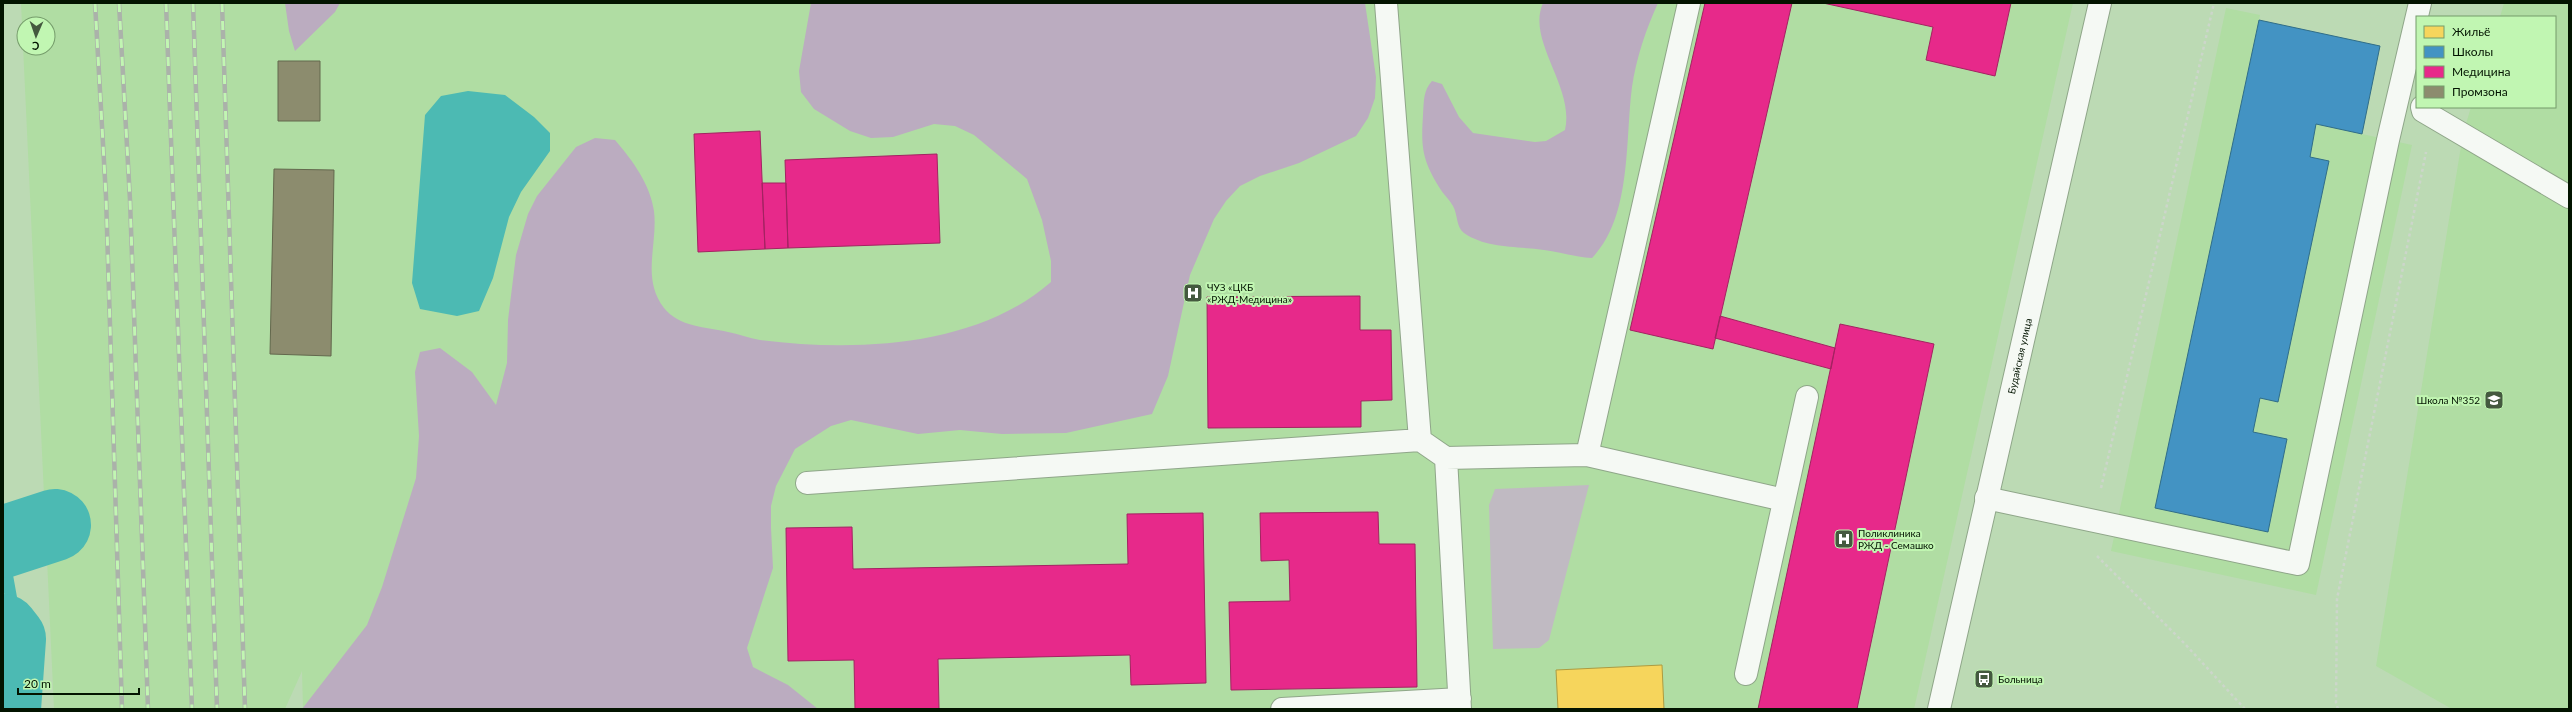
<svg xmlns="http://www.w3.org/2000/svg" width="2572" height="712" viewBox="0 0 2572 712" font-family="Lato,sans-serif">
	<rect width="100%" height="100%" fill="#bcdab4"/>
	<!-- built -->
	<path fill="#b0dda3" fill-rule="evenodd" d="M21 3H2073L1914 709H303L302 671 285 709H54ZM24 24H48V48H24Z
		M2504 3H2569V709H2452L2376 666 2463 134 2471 107H2555V17H2500Z
		M2226 8 2260 15 2259 20 2380 46 2362 134 2412 145 2316 595 2111 551Z"/>
	<!-- green -->
	<path fill="#c0bac2" d="M1589 485 1549 640 1539 648 1493 649 1489 505 1495 489Z"/>
	<!-- forest -->
	<path fill="#bbacc0" d="M285 3H340L335 12 295 51 289 31Z
		M811 3H1365L1376 77 1375 98 1368 118 1356 136 1299 163 1260 176 1240 186 1226 201 1214 219 1190 275 1168 376 1152 414 1066 433 1002 434 960 430 918 434 851 420 831 426 795 449 776 486 771 506V528L773 568 747 648 753 667 788 685 818 709H302L367 625 382 587 416 478 419 436 415 372 420 352 440 348 472 372 496 405 507 363 508 320 516 255 528 214 537 196 576 147 595 138 615 140C633 161 650 184 654 211 658 245 641 278 664 308 679 327 706 327 728 332 738 334 749 338 760 340 854 352 976 348 1051 282V261L1042 220 1027 179 974 135 955 126 934 124 893 137 871 138 850 131 814 109 801 92 799 71Z
		M1543 3H1658C1646 29 1636 59 1632 87 1625 140 1632 217 1592 258 1575 257 1560 252 1544 250 1518 246 1487 249 1464 233 1456 227 1458 215 1453 206 1449 199 1443 194 1439 187 1422 159 1421 147 1423 115 1424 101 1423 91 1432 81L1442 84 1459 117 1473 133 1535 142 1546 141 1565 130C1575 87 1526 41 1543 3Z"/>
	<!-- water -->
	<path fill="#4cbab3" d="M468 91 505 95 534 117 550 133V151L521 192 509 217 493 278 479 311 457 316 420 309 412 283 425 115 441 96Z"/>
	<!-- homes -->
	<path fill="#f6d55c" stroke="#ad9b40" d="M1662 665 1664 709H1558L1556 670Z"/>
	<!-- schools -->
	<path fill="#4393c3" stroke="#306d88" d="M2259 20 2380 46 2362 134 2316 124 2310 157 2329 161 2278 402 2260 398 2253 432 2287 439 2268 532 2155 508Z"/>
	<!-- health -->
	<path fill="#e7298a" stroke="#a32361" d="M1705 3H1792L1713 349 1630 330Z
		M1823 3H2011L1995 76 1926 60 1933 27Z
		M760 131 765 249 698 252 694 134Z
		M937 154 940 243 788 248 785 160Z
		M762 183H786L788 248 765 249Z
		M1360 296V330H1391L1392 400 1361 401V427L1208 428 1207 297Z
		M1720 316 1835 348 1831 369 1715 338Z
		M1840 324 1934 344 1857 709H1758Z
		M1378 512 1379 544H1415L1417 687 1231 690 1229 602 1290 601 1289 560 1261 561 1260 513Z
		M1203 513 1206 683 1131 685 1130 655 938 659 939 709H855L854 660 788 661 786 528 852 527 853 569 1128 564 1127 514Z"/>
	<!-- industry -->
	<path fill="#8c8c6e" stroke="#63684d" d="M278 61H320V121H278Z
		M274 169 334 170 331 356 270 354Z"/>
	<g fill="none" stroke-linecap="round" stroke-linejoin="round">
		<!-- stream -->
		<path stroke="#4cbab3" stroke-width="12" d="M3 553 31 709"/>
		<!-- river -->
		<path stroke="#4cbab3" stroke-width="72" d="M3 542 55 525
			M3 630 10 639 5 709"/>
		<!-- lane casing -->
		<g stroke="#8fa689" stroke-width="24">
			<path id="lane" d="M1386 3 1420 440
				M2422 107 2423 111 2569 197
				M1587 455 1689 3
				M1446 458 1587 455 1784 500
				M807 483 1420 440 1446 458 1460 709
				M1986 498 2298 564 2388 140 2420 3
				M1746 674 1807 397
				M1282 709 1460 699"/>
		</g>
		<!-- secondary casing -->
		<g stroke="#8fa689" stroke-width="24">
			<g id="secondary">
				<path id="s1" d="M1939 709 2100 3"/>
			</g>
		</g>
		<!-- path -->
		<path stroke="#ccd6ca" stroke-width="2.5" stroke-dasharray="3 3" stroke-linecap="butt" d="M2101 488 2214 3
			M2097 556 2185 644 2245 709
			M2338 709 2336 703 2337 599 2426 152"/>
		<!-- lane -->
		<use href="#lane" stroke="#f5f9f4" stroke-width="22"/>
		<!-- secondary -->
		<use href="#secondary" stroke="#f5f9f4" stroke-width="22"/>
		<!-- rail casing -->
		<g stroke="#abb2aa" stroke-width="4.5">
			<path id="rail" d="M95 3 106 197 122 709
				M119 3 130 200 148 709
				M166 3 192 709
				M193 3 217 709
				M222 3 245 709"/>
		</g>
		<!-- rail -->
		<use href="#rail" stroke="#c1f6b2" stroke-width="3" stroke-dasharray="9" stroke-linecap="butt"/>
	</g>
	<!-- icons -->
	<defs>
		<g id="hospital-square" transform="scale(1)"><rect x="-9" y="-9" width="18" height="18" rx="4" fill="#44593f" stroke="#c1f6b2"/><path d="M-5-5h3v3.5h4V-5h3V5h-3V1.5h-4V5h-3Z" fill="#fff"/></g>
		<g id="school-square" transform="scale(1)"><rect x="-9" y="-9" width="18" height="18" rx="4" fill="#44593f" stroke="#c1f6b2"/><path d="M0-5L7-2L0 1L-7-2ZM-4 1L0 2.5L4 1V4Q0 6-4 4Z" fill="#fff"/></g>
		<g id="bus-square" transform="scale(1)"><rect x="-9" y="-9" width="18" height="18" rx="4" fill="#44593f" stroke="#c1f6b2"/><path d="M-5-6H5V4H4V6H2V4H-2V6H-4V4H-5ZM-3.5-4V0h7V-4ZM-3.5 1.2v1.5H-2V1.2ZM2 1.2v1.5H3.5V1.2Z" fill="#fff"/></g>
	</defs>
	<g fill-rule="evenodd">
		<use href="#hospital-square" x="1193" y="293"/>
		<use href="#school-square" x="2494" y="400"/>
		<use href="#hospital-square" x="1844" y="539"/>
		<use href="#bus-square" x="1984" y="679"/>
	</g>
	<g text-anchor="middle" dominant-baseline="central" stroke-width="4" stroke-linejoin="round" paint-order="stroke">
		<!-- poi labels -->
		<g font-size="10" fill="#031400" stroke="#c1f6b2" text-anchor="start">
			<text x="1207" y="287">ЧУЗ «ЦКБ<tspan x="1207" dy="12">«РЖД-Медицина»</tspan></text>
			<text x="2480" y="400" text-anchor="end">Школа №352</text>
			<text x="1858" y="533">Поликлиника<tspan x="1858" dy="12">РЖД - Семашко</tspan></text>
			<text x="1998" y="679">Больница</text>
		</g>
		<!-- street labels -->
		<g font-size="10" fill="#031400" stroke="#c1f6b2">
			<text stroke="none"><textPath href="#s1" startOffset="362">Будайская улица</textPath></text>
		</g>
	</g>
	<!-- border -->
	<rect width="2572" height="712" fill="none" stroke="#031400" stroke-width="8"/>
	<!-- legend -->
	<rect x="2416" y="16" width="140" height="92" fill="#c1f6b2" stroke="#759c6b"/>
	<rect x="2424" y="26" width="20" height="12" fill="#f6d55c" stroke="#759c6b"/>
	<text x="2452" y="36" font-size="12" fill="#031400">Жильё</text>
	<rect x="2424" y="46" width="20" height="12" fill="#4393c3" stroke="#759c6b"/>
	<text x="2452" y="56" font-size="12" fill="#031400">Школы</text>
	<rect x="2424" y="66" width="20" height="12" fill="#e7298a" stroke="#759c6b"/>
	<text x="2452" y="76" font-size="12" fill="#031400">Медицина</text>
	<rect x="2424" y="86" width="20" height="12" fill="#8c8c6e" stroke="#759c6b"/>
	<text x="2452" y="96" font-size="12" fill="#031400">Промзона</text>
	<!-- north arrow -->
	<g transform="translate(36 36) rotate(182)"><circle r="19" fill="#c1f6b2" stroke="#759c6b"/>
	<path d="M0-3L7 15L0 10L-7 15Z" fill="#44593f"/>
	<text y="-6" font-size="11" font-weight="bold" text-anchor="middle" fill="#031400">С</text>
	</g>
	<!-- scale -->
	<path d="M18 688v6h121v-6" fill="none" stroke="#031400" stroke-width="2"/>
	<text x="24" y="688" font-size="12" fill="#031400" stroke="#c1f6b2" stroke-width="3" paint-order="stroke">20 m</text>
</svg>
